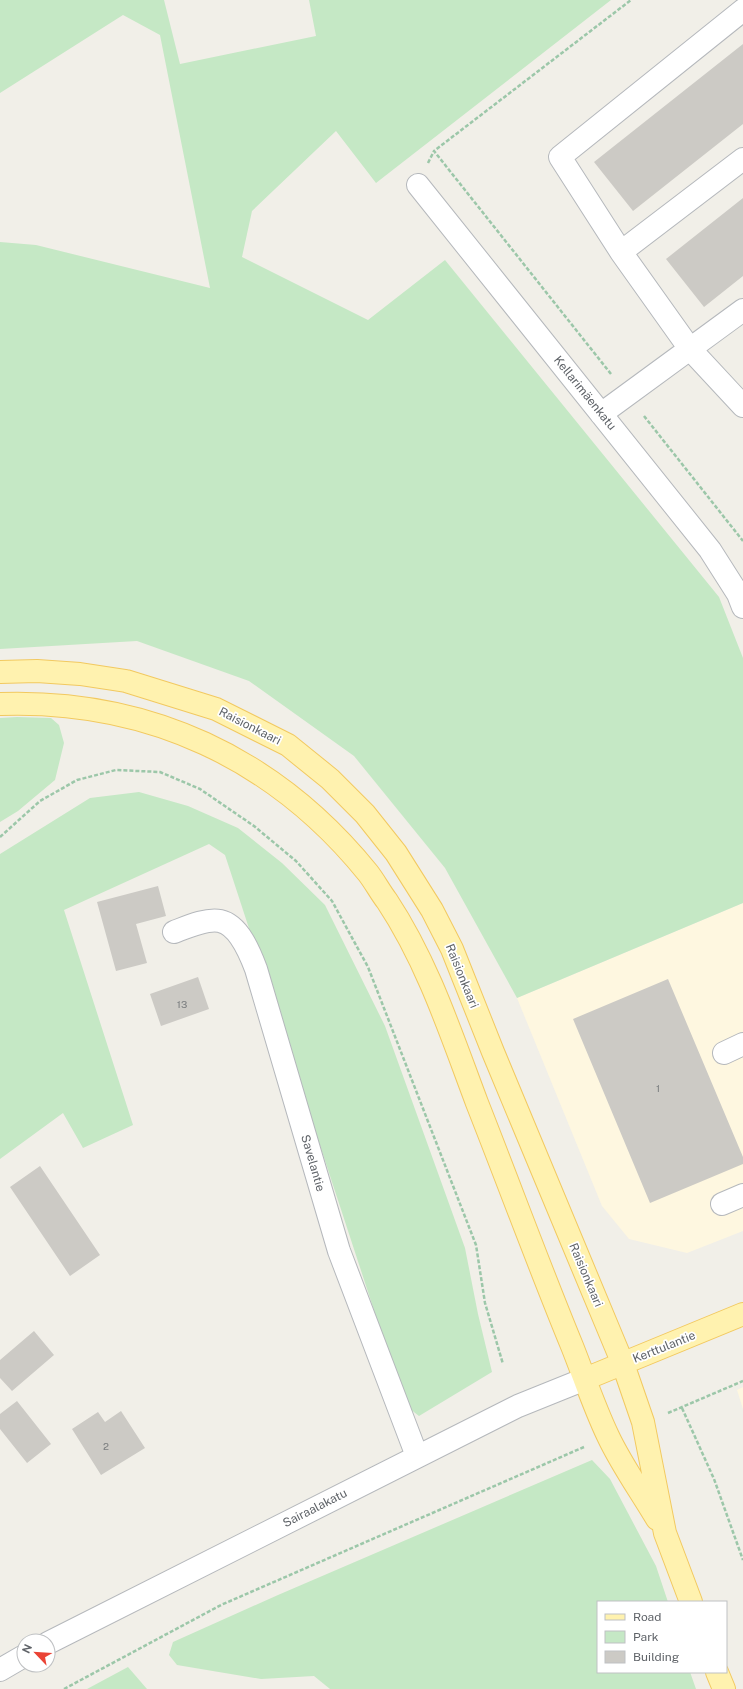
<svg xmlns="http://www.w3.org/2000/svg" width="743" height="1689" viewBox="0 0 743 1689" font-family="'Public Sans',sans-serif">
	<rect width="100%" height="100%" fill="#f1efe8"/>
	<!-- commercial -->
	<path fill="#fef7e0" d="M743 903V1231L687 1253 629 1239 602 1206 517 998Z
		M743 1387V1409L737 1390Z"/>
	<!-- green -->
	<path fill="#c5e8c5" d="M0 0H164L180 64 316 36 309 0H611L376 183 336 131 252 211 242 257 368 320 445 260 719 597 743 658V903L517 998 445 868 354 756 249 681 137 641 0 649V242L36 245 210 288 160 35 123 15 0 93Z
		M17 717 51 718 59 725 64 743 55 780 18 811 0 822V718Z
		M139 792 188 806 238 828 282 863 325 905 385 1026 465 1248 478 1314 492 1372 419 1416 405 1405 225 855 209 844 64 910 133 1125 83 1148 63 1113 0 1159V854L90 798Z
		M592 1460 610 1479 656 1566 668 1602H598V1672H690L696 1689H330L314 1676 261 1679 177 1665 169 1655 173 1642 278 1595Z
		M128 1667 147 1689H87Z"/>
	<!-- building -->
	<path fill="#cccac5" d="M743 44V124L633 211 594 162Z
		M743 198V276L704 307 666 259Z
		M158 886 166 916 136 924 147 963 116 971 97 902Z
		M198 977 209 1009 161 1026 150 994Z
		M668 979 743 1157V1164L650 1203 573 1019Z
		M40 1166 100 1255 70 1276 10 1187Z
		M34 1331 54 1355 12 1391 0 1378V1360Z
		M17 1401 51 1444 27 1463 0 1429V1414Z
		M121 1411 145 1448 101 1475 72 1429 98 1412 105 1422Z"/>
	<g fill="none" stroke-linecap="round" stroke-linejoin="round">
		<!-- minor casing -->
		<g stroke="#b5b8bc" stroke-width="24">
			<path id="minor" d="M743 10 560 157 621 252 690 349 743 406
				M418 185 710 550 738 594 743 607
				M621 252 743 159
				M601 414 743 310
				M174 932C187 927 207 918 220 921 239 925 250 953 256 969L339 1251 417 1456
				M724 1053 743 1044
				M722 1204 743 1195
				M48 1643 518 1406 585 1379
				M0 1670 24 1656"/>
		</g>
		<!-- major casing -->
		<g stroke="#f2c960" stroke-width="24">
			<path id="major" d="M0 672 37 671 80 674 126 681 216 709 288 745 330 779 365 814 396 853 432 910 452 949 493 1052 623 1364 643 1422 665 1533 691 1602
				M0 704C148 699 275 758 368 873 375 882 380 892 387 901 428 963 451 1034 477 1103 509 1184 539 1266 572 1346 584 1376 594 1407 608 1436 621 1464 641 1492 657 1519
				M585 1379 743 1314
				M717 1672 724 1689"/>
		</g>
		<!-- path -->
		<path stroke="#9cc7a9" stroke-width="2.5" stroke-dasharray="4 2" stroke-linecap="butt" d="M428 163 434 151
			M611 374 434 151 631 0
			M644 416 743 541
			M0 837 40 801 77 780 116 770 160 772 200 789 254 826 296 861 332 901 368 967 476 1245 485 1303 503 1364
			M682 1408 714 1479 743 1560
			M668 1413 743 1381
			M64 1689 221 1605 584 1447"/>
		<!-- minor -->
		<use href="#minor" stroke="#fff" stroke-width="22"/>
		<!-- major -->
		<use href="#major" stroke="#fff2af" stroke-width="22"/>
	</g>
	<g text-anchor="middle" dominant-baseline="central" stroke-width="3.5" stroke-linejoin="round" paint-order="stroke">
		<!-- number labels -->
		<g font-size="10" fill="#7a7d7f">
			<text x="182" y="1004">13</text>
			<text x="658" y="1088">1</text>
			<text x="106" y="1446">2</text>
		</g>
		<!-- street labels -->
		<g font-size="12" fill="#5f6368" stroke="#fff">
			<text transform="translate(585 393) rotate(51)">Kellarimäenkatu</text>
			<text transform="translate(250 726) rotate(27)">Raisionkaari</text>
			<text transform="translate(462 976) rotate(68)">Raisionkaari</text>
			<text transform="translate(313 1163) rotate(74)">Savelantie</text>
			<text transform="translate(586 1275) rotate(67)">Raisionkaari</text>
			<text transform="translate(664 1347) rotate(-22)">Kerttulantie</text>
			<text transform="translate(315 1508) rotate(-27)">Sairaalakatu</text>
		</g>
	</g>
	<!-- legend -->
	<rect x="597" y="1601" width="130" height="72" fill="#ffffff" stroke="#bfc1c3"/>
	<rect x="605" y="1614" width="20" height="6" fill="#fff2af" stroke="#bfc1c3"/>
	<text x="633" y="1621" font-size="12" fill="#5f6368">Road</text>
	<rect x="605" y="1631" width="20" height="12" fill="#c5e8c5" stroke="#bfc1c3"/>
	<text x="633" y="1641" font-size="12" fill="#5f6368">Park</text>
	<rect x="605" y="1651" width="20" height="12" fill="#cccac5" stroke="#bfc1c3"/>
	<text x="633" y="1661" font-size="12" fill="#5f6368">Building</text>
	<!-- north arrow -->
	<g transform="translate(36 1653) rotate(295)"><circle r="19" fill="#ffffff" stroke="#bfc1c3"/>
	<path d="M0-3L7 15L0 10L-7 15Z" fill="#ea4335"/>
	<text y="-6" font-size="11" font-weight="bold" text-anchor="middle" fill="#5f6368">N</text>
	</g>
</svg>
